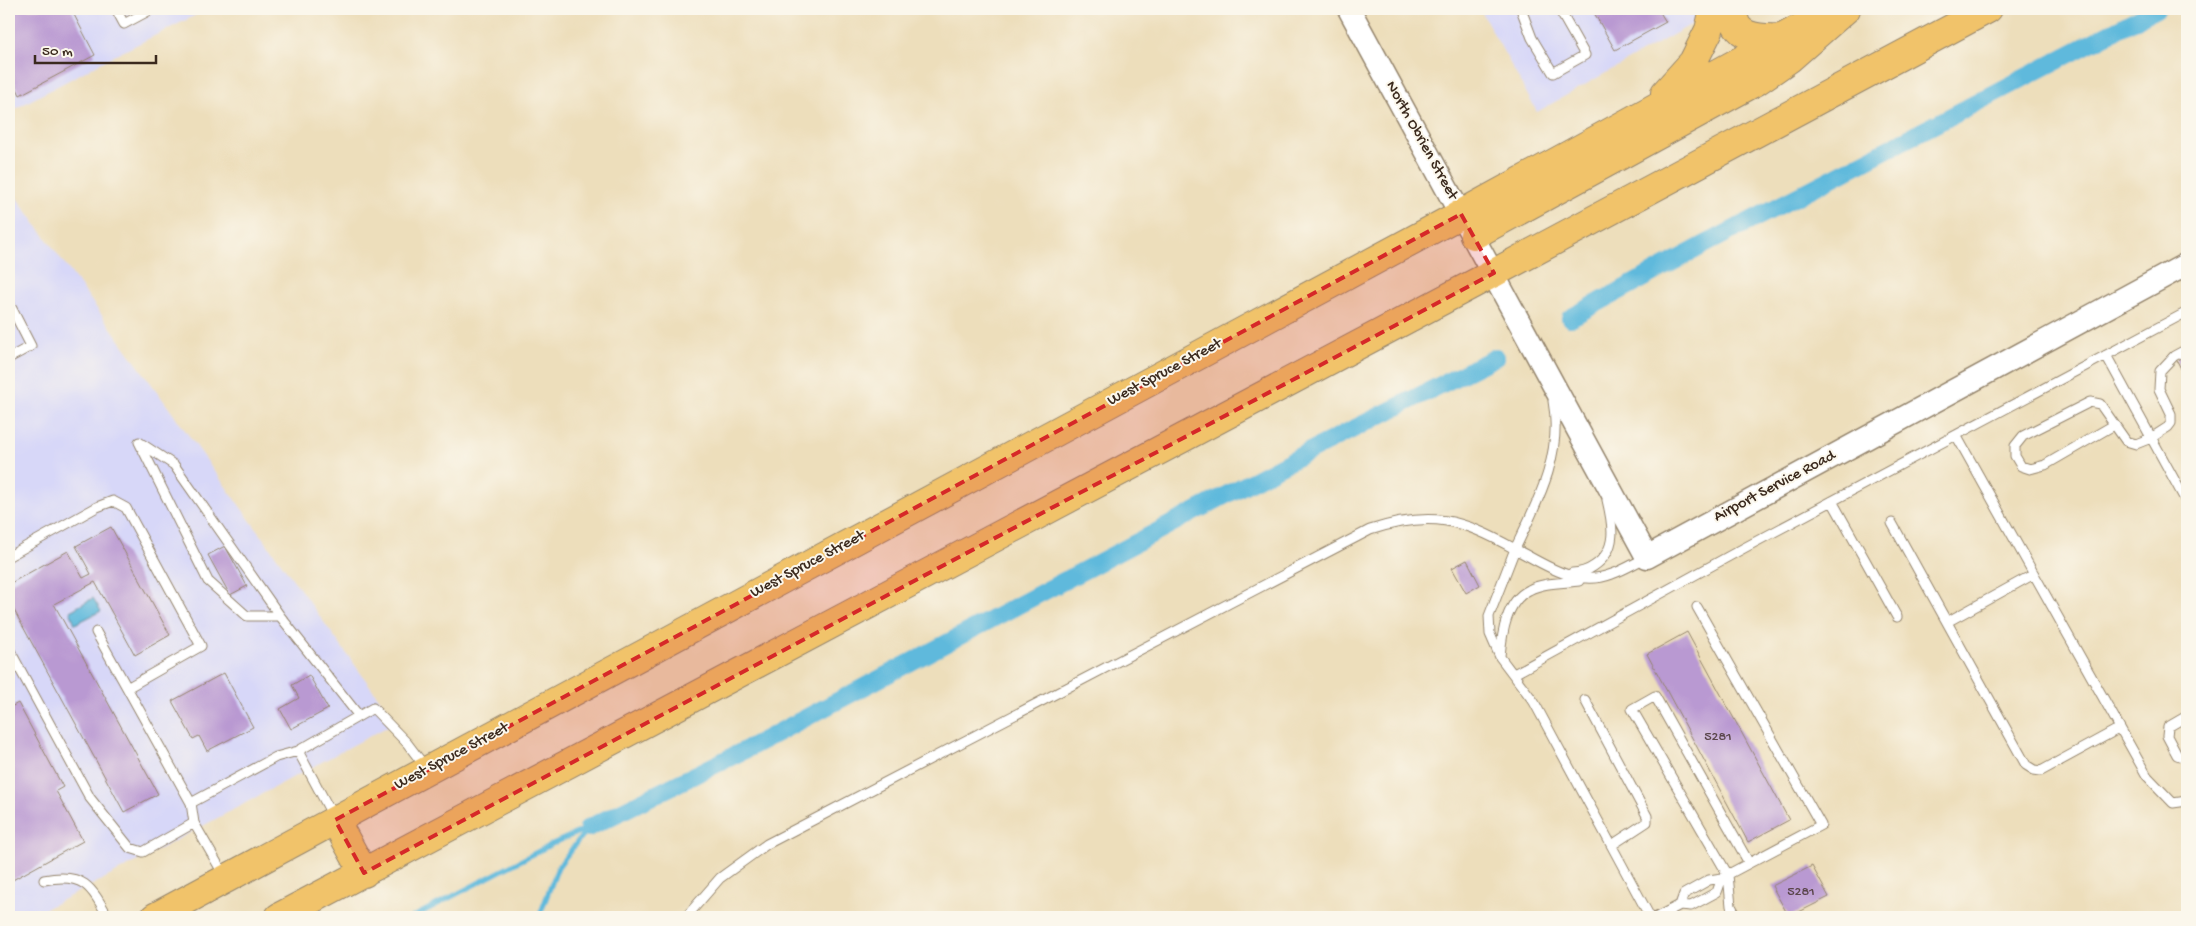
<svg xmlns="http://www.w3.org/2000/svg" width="2196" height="926" viewBox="0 0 2196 926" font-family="'Gochi Hand',sans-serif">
	<rect width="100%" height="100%" fill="#fbf7ec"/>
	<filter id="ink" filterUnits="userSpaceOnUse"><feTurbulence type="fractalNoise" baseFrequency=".02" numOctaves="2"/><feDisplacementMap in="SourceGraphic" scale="10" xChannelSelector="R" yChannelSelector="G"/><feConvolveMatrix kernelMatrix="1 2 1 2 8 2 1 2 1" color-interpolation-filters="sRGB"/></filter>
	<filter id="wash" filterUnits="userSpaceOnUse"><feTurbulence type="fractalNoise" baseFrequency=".0096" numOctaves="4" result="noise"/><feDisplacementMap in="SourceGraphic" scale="20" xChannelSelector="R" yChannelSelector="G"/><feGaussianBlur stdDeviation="1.12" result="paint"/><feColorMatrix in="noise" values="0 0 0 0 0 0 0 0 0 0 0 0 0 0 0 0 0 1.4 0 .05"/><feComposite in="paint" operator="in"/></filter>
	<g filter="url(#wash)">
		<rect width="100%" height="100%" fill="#eddebb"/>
		<!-- built -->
		<path fill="#d7d7f8" d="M9 9H208L108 59 9 112Z
			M1480 9H1701L1699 20 1537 112Z
			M9 187 396 722 117 872 29 917H9Z"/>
		<!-- water -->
		<path fill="#5fb9dc" stroke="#4d727d" d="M93 598 101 611 75 624 70 611Z"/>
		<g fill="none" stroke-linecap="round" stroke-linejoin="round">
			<!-- stream -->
			<path stroke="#5fb9dc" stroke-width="5" d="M413 917 552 844 588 828
				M540 917 541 912 558 867 587 829"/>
			<!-- canal -->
			<path stroke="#5fb9dc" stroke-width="18" d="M1570 318 1704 245 2156 9
				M588 828 745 750 1292 460 1496 357"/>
		</g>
		<g id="blocks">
			<!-- building -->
			<path fill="#b999d2" d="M9 9H71L95 55 20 95 9 72Z
				M1592 9H1658L1666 22 1615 50Z
				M2187 353V380L2176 359Z
				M111 527 170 635 135 655 95 582 54 604 158 794 124 812 9 601V584L68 551 83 578 91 574 76 546Z
				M225 546 247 586 230 595 208 555Z
				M1467 560 1480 585 1466 593 1452 568Z
				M1687 632 1789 820 1748 842 1647 654Z
				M224 673 253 727 207 751 199 736 193 739 172 701Z
				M309 675 328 709 291 729 280 709 299 698 292 685Z
				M18 703 63 787 56 791 83 841 9 882V708Z
				M1812 866 1829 897 1789 917 1772 886Z"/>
		</g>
	</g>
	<g filter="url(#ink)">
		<use href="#blocks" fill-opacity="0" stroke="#94846c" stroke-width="1"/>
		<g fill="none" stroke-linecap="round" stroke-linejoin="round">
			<!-- service casing -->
			<g stroke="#94846c" stroke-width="11">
				<path id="service" d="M116 9 124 24 152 9
					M1521 9 1532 38 1553 73 1585 55 1559 9
					M9 303 31 346 9 358
					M2106 355 2187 503
					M2114 425 2045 465 2030 469 2021 466 2015 456V446L2023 436 2090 402 2100 404 2126 441 2136 444 2151 438 2168 427 2171 423V414L2159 389 2160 371 2174 356 2187 349
					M1956 435 2147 776 2173 803 2187 801
					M1832 501 1897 617
					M1892 523 2026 765 2034 770 2041 771 2120 728
					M9 556 97 507 113 501 126 508 201 646 127 688
					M1647 557C1635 563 1624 570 1612 574 1576 588 1546 565 1515 549L1489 616 1490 634 1500 657 1534 702 1650 917
					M1572 573C1580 573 1587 571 1594 566 1618 550 1613 525 1607 500
					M1697 607 1821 825 1725 876
					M280 616H247L208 581 139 442 174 465 280 616 359 716
					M1947 622 2034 574
					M96 632 191 803 194 823 225 877
					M9 649 90 798 130 848 143 852 194 823
					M1500 656C1502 634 1506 601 1529 590 1543 582 1564 583 1579 581
					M1514 674 1744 548 2187 312
					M1585 700 1647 816V822L1612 845
					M2187 716 2168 727 2167 736 2177 755 2187 759
					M298 751 334 818
					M191 803 276 757 298 751 373 708 407 743 426 768
					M44 880C83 872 91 886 108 917
					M686 917 720 878 767 844 1370 530C1431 510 1461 519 1515 549 1538 501 1563 455 1553 401
					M1657 917 1680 905 1691 906 1717 892 1722 878 1709 880 1684 894 1680 905
					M1737 917 1731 906 1728 875 1632 709 1655 696 1749 863"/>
			</g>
			<!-- tertiary casing -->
			<g stroke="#94846c" stroke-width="25">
				<path id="tertiary" d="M1349 9 1647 557 2187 264"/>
			</g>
			<!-- primary casing -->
			<g stroke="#94846c" stroke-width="30">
				<path id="primary" d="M335 820 364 873
					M155 917 1461 214
					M279 917 1494 273"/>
			</g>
			<!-- motorway casing -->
			<g stroke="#94846c" stroke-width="30">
				<path id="motorway" d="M1734 9C1731 38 1759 39 1781 38
					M1665 93 1693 62 1709 30 1714 9
					M1461 214 1822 16
					M1474 235 1757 81 1789 59 1846 9
					M1494 273 1988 9"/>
			</g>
			<!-- service -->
			<use href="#service" stroke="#fff" stroke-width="9"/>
			<!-- tertiary -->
			<use href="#tertiary" stroke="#fff" stroke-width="22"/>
			<!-- primary -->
			<use href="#primary" stroke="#f1c36a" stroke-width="28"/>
			<!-- motorway -->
			<use href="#motorway" stroke="#f1c36a" stroke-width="28"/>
		</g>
	</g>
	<!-- marked area -->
	<path fill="#d62828" fill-opacity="0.2" stroke="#d62828" stroke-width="4" stroke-dasharray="10 6" stroke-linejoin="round" d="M1461 214 1494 273 364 873 335 820Z"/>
	<g text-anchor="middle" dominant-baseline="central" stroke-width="4" stroke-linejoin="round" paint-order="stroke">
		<!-- number labels -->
		<g font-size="14" fill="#5a464b">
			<text x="1718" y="737">5281</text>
			<text x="1801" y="892">5281</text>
		</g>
		<!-- street labels -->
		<g font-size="16" fill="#3b2a1e" stroke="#fbf7ec">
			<text transform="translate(1421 141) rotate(61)">North Obrien Street</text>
			<text transform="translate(1165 373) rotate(-28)">West Spruce Street</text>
			<text transform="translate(1775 487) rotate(-28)">Airport Service Road</text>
			<text transform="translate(808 565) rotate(-28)">West Spruce Street</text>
			<text transform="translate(452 757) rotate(-28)">West Spruce Street</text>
		</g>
	</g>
	<!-- margin -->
	<rect width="2196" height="926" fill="none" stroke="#fbf7ec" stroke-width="30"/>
	<!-- scale -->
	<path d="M35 55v8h121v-8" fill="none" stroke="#3b2a1e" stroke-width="2.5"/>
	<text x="42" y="55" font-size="15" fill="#3b2a1e" stroke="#fbf7ec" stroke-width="4" paint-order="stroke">50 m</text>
</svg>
